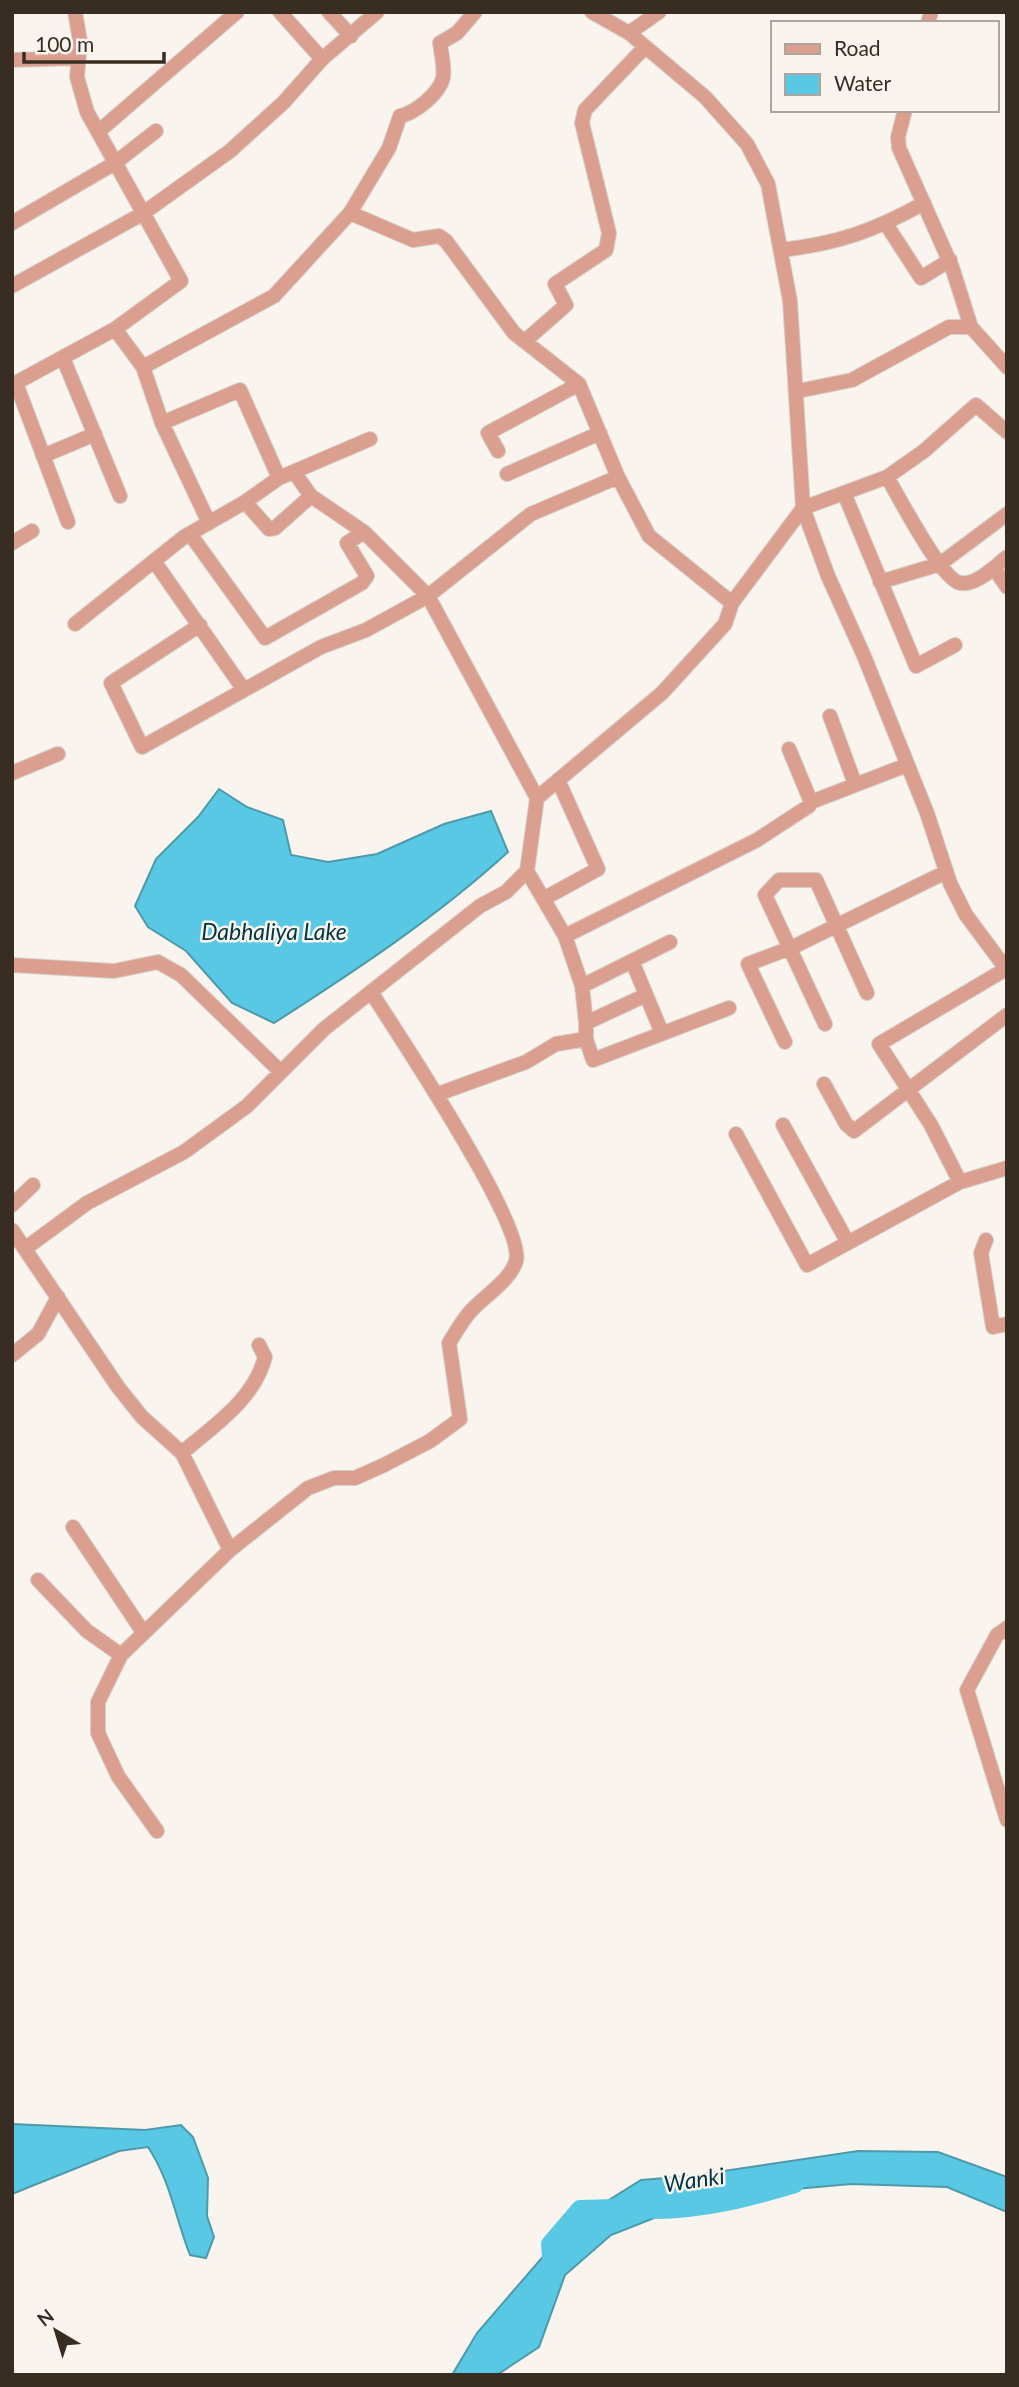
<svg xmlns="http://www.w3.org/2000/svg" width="1019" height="2387" viewBox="0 0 1019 2387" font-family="Lato,sans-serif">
	<rect width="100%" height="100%" fill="#faf4ef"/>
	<!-- water -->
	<path fill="#58c8e4" stroke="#4e9aaa" stroke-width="2" d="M219 789 247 807 283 820 291 855 328 862 377 854 444 824 491 811 508 852C437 917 355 971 274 1023L232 1003 186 951 148 927 135 906 156 859 198 817Z
		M12 2124 145 2130 181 2125 193 2137 208 2178 207 2216 214 2237 206 2258 190 2255C175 2217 171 2182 148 2147L119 2151 12 2194Z
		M858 2151 938 2152 1007 2177V2212L947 2187 851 2184 728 2195 672 2211 611 2235 565 2275 539 2347 497 2375H452L477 2333 572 2223 641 2180 690 2176Z"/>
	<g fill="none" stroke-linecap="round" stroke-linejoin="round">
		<!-- river -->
		<path stroke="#58c8e4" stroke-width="18" d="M654 2210C703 2210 748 2198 795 2184
			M552 2270 550 2244 580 2209 616 2208"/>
		<!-- minor casing -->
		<g stroke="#d7d0ca" stroke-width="16">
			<path id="minor" d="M280 12 322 59
				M329 12 351 36
				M592 12 629 33 705 97 747 144 768 184 790 301 803 508 828 576 864 656 927 813 950 883 966 915 1007 970
				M928 23 931 12
				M629 33 659 12
				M12 60 79 58
				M905 110 898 137 899 148 952 267 971 327 1007 367
				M98 132 237 12
				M350 213 413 240 439 236 446 241 514 333 579 384 618 477 649 536 732 603
				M12 223 115 163 156 131
				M886 224 921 278 950 260
				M782 250C839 243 874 231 924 203
				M12 286 142 214 230 151 284 102 322 59 377 12
				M115 329 143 367 162 423 209 523
				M525 341 566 305 555 284 606 250 609 233 582 123 585 110 645 47
				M63 358 120 496
				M143 367 274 296 350 213 389 148 400 116C415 113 439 94 443 78 445 68 441 53 440 43L457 33 475 12
				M16 383 68 522
				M12 385 115 329 181 281 87 112 77 77 80 41 75 12
				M798 391 852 380 949 327H971
				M162 423 240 390 279 478
				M498 451 488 433 579 384
				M43 456 95 434
				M507 474 600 433
				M887 477C899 497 941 579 960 583 976 586 996 566 1007 557
				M844 493 916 666 955 645
				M245 502 269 529 275 528 311 496
				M190 534 265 638 362 583 367 576 347 543 364 532
				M12 543 32 531
				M154 561 244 690
				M994 568 1007 587
				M880 582 940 564 1007 514
				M75 624 184 537 245 502 279 478 370 439
				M200 625 111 683 142 747 321 647 366 630 428 596 531 514 618 477
				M830 716 855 784
				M789 749 811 802
				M12 773 58 754
				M537 798 662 693 725 624 732 603 803 508 887 477 924 451 976 405 1007 432
				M527 871 565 936
				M545 898 598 869 558 780
				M632 961 582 986 565 936 757 840 809 806 811 802 907 765
				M12 965 114 971 158 962 181 975 280 1071
				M582 986 586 1023
				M825 1024 765 895 779 880H816L867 993
				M662 1033 632 961 670 942
				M586 1039V1023L646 995
				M785 1042 748 964 793 947 946 872
				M824 1084 846 1124 854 1131 1007 1015
				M438 1094 526 1062 556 1044 586 1039 593 1060 729 1008
				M783 1125 848 1243
				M736 1134 807 1265 960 1182 1007 1168
				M960 1182 931 1125 879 1044 1006 969
				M12 1205 33 1185
				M12 1230 118 1387 142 1417 182 1453 230 1550
				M986 1240 981 1253 993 1327 1007 1324
				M26 1248 87 1203 184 1152 247 1106 324 1029 480 906 506 892 527 871 537 798 428 596 364 532 311 496 294 472
				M12 1355 38 1334 58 1297
				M182 1453C214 1425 254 1400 265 1357L259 1345
				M73 1527 143 1632
				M38 1580 87 1631 121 1655
				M1007 1628 997 1635 967 1690 1007 1820
				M157 1831 118 1776 98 1733V1702L121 1655 230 1550 308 1488 334 1478H355L384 1465 430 1441 460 1419 449 1343C456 1332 462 1321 470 1312 483 1297 511 1280 516 1261 526 1226 396 1031 371 992"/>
		</g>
		<!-- minor -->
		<use href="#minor" stroke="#db9f90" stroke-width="14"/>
	</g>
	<g text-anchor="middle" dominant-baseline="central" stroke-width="5" stroke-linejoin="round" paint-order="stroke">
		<!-- water labels -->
		<g font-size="23" font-style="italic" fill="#003642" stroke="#faf4ef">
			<text x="274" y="931">Dabhaliya Lake</text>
			<text transform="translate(694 2179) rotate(-8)">Wanki</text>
		</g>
	</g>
	<!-- border -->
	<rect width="1019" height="2387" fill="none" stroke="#382d22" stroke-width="28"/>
	<!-- legend -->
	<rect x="771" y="21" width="228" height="91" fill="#faf4ef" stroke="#aca49d" stroke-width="2"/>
	<rect x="785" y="44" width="35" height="10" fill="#db9f90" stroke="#aca49d" stroke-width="2"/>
	<text x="834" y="56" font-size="21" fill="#382d22">Road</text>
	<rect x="785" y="74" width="35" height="21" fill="#58c8e4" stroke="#aca49d" stroke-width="2"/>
	<text x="834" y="91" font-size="21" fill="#382d22">Water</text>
	<!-- north arrow -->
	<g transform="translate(56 2331) rotate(322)" stroke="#faf4ef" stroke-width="5" paint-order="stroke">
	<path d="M0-5L12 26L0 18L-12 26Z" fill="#382d22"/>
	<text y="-10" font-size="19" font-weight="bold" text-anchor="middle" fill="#382d22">N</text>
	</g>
	<!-- scale -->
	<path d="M24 52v10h140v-10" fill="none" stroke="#382d22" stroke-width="3.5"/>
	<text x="35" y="52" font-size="21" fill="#382d22" stroke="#faf4ef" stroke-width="5" paint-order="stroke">100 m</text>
</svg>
